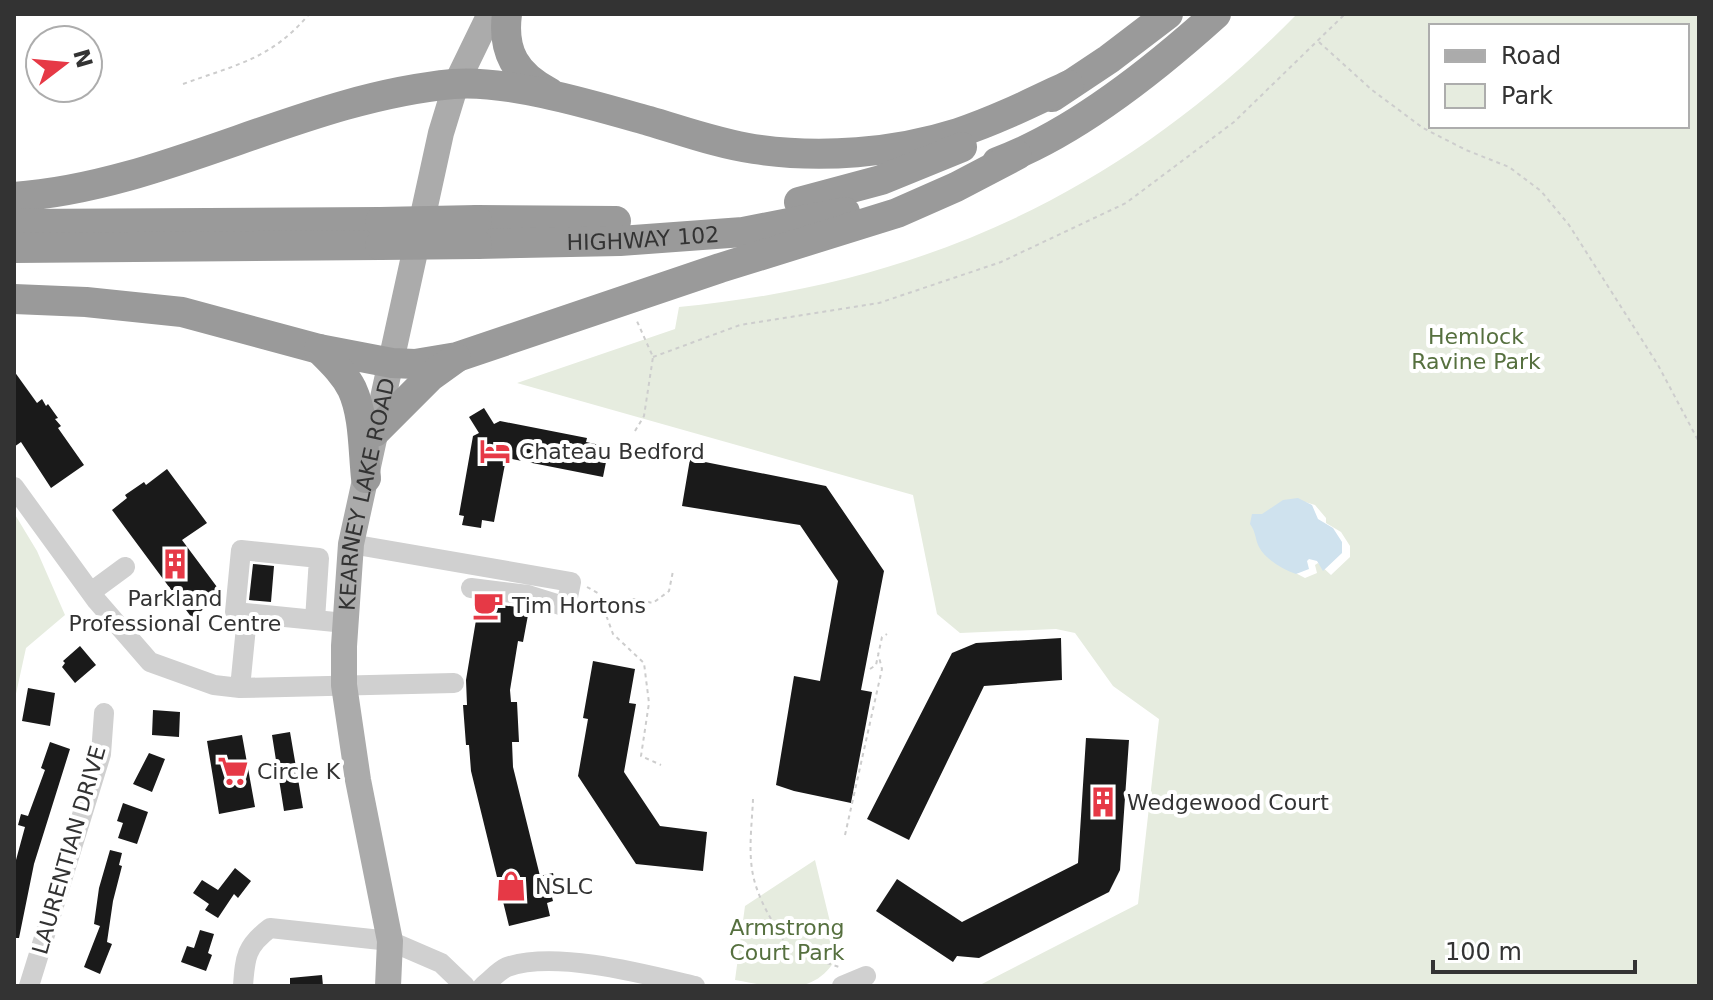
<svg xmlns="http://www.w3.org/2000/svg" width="1713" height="1000" viewBox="0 0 1713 1000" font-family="'DejaVu Sans',sans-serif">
	<rect width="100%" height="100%" fill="#fff"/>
	<!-- green -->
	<path fill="#e6ecdf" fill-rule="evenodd" d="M1297 14H1699V986H978L1138 904 1159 719 1113 686 1075 633 1056 629 960 633 937 614 913 495 517 383 675 329 679 307C924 284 1125 190 1297 14ZM1431 26H1687V126H1431ZM1305 502 1315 505 1326 518V523L1341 532 1350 546V557L1331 575 1318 563 1315 565 1317 573 1305 578 1284 567Z
		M14 513 37 551 65 615 26 648 14 703Z
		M815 860 838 955C815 999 776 987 735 980L745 906Z"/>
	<!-- water -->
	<path fill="#cfe2ee" d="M1298 498 1312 505 1318 519 1333 528 1342 542V553L1323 571 1317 561 1309 559 1307 561 1309 569 1296 574C1283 569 1266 560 1259 547 1255 539 1256 532 1250 524L1252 514H1262L1283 500Z"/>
	<!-- building -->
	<path fill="#1a1a1a" d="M14 371 37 403 42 399 46 406 48 404 58 418 55 419 61 426 58 428 84 465 51 488 21 442 14 447Z
		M484 408 494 424 500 421 587 438 586 442 609 447 603 477 512 459 505 464 494 522 482 520 481 528 462 525 464 516 459 515 473 436 479 433 469 417Z
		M690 459 826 486 884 571 861 690 872 692 851 803 794 791 776 785 794 676 820 681 838 581 800 525 682 506Z
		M167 469 207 523 182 540 217 587 214 601 192 618 112 510 127 498 125 495 144 482 146 485Z
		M253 564 274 566 271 602 249 600Z
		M479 602 524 608 523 615H528L523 642 518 641 510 690 511 702H517L519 742H512L513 767 540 876 553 873 556 887 550 889 553 901 547 903 550 916 509 926 471 771 469 745H466L463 705H467L466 680Z
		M1061 638 1062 680 984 686 909 840 867 819 952 653 976 643Z
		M80 646 96 665 75 683 62 667 65 663 63 661Z
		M593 661 635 669 629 703 636 704 624 772 660 826 707 832 703 871 636 864 578 776 588 719 583 718Z
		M28 688 55 693 50 726 22 721Z
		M153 710 180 712 179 737 152 735Z
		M290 732 303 808 284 811 272 735Z
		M242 735 255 807 219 814 207 741Z
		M1086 738 1129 740 1120 870 1109 892 979 958 957 956 953 962 876 911 897 879 962 922 1078 863Z
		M50 742 70 749 34 864 19 938H14V859L16 860 25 827 18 825 21 814 28 816 45 770 41 768Z
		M149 753 165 759 152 792 133 784Z
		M123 803 148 812 137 844 118 838 123 823 117 821Z
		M110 850 122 853 119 865 122 866 113 901 107 942 112 944 100 974 84 967 100 926 94 924 99 888Z
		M235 868 251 881 238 898 234 894 218 918 205 910 209 904 193 893 202 880 218 890Z
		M200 930 214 934 208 953 212 955 206 971 181 962 187 946 194 948Z
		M322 975 323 986H290V978Z"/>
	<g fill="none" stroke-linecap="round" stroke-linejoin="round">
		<!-- path -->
		<path stroke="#cdcdcd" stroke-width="2" stroke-dasharray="4 4" stroke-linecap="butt" d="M1319 42 1372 90 1423 128 1466 150 1509 167 1541 191 1569 225 1658 365 1699 442
			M183 84C235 65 272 59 309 14
			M653 357 740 325 879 303 1001 262 1126 203 1234 122 1345 14
			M635 431 644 416 653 357 636 319
			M587 587 610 600
			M601 601 613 634 644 663 649 703 641 756 661 765
			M584 603 634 599 653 603 669 591 673 571
			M870 669 876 665 882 637 887 634
			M753 799C752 826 747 856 755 883 762 907 777 929 790 951L842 968
			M845 835 882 669 878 653
			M901 985V986"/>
		<!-- minor -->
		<path stroke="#d0d0d0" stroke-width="20" d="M14 487 97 601 150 662 214 685 240 688 454 683
			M351 544 571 582 567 602 560 605 528 595 471 588
			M91 592 125 567
			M235 612 315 620
			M240 688 246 627 235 612 241 550 319 558 315 620 345 623
			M29 986 101 754 104 713
			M243 986C245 957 246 946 270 928L390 941 441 963 465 986
			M483 986C491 980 498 971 507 967 555 950 645 974 695 986
			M842 986 866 976"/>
		<!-- major -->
		<path stroke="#ababab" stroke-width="26" id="s1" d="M388 986 390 941 358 780 344 685V646L351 544 441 133 456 84 490 14"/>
		<!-- highway -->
		<g stroke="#9a9a9a" stroke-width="30">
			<path d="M507 14C502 52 516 75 549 92"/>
			<path d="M1052 97 1109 59 1168 14"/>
			<path d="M997 162C1074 134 1155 69 1216 14"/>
			<path d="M14 197C166 186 302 98 453 84 507 79 596 106 649 121 683 131 719 144 754 149 820 159 895 153 958 133 997 120 1033 102 1069 85"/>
			<path d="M799 202 881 180 962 147"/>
			<path d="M477 220 616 221"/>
			<path d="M14 224 380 222"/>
			<path id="s2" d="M477 244 620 241 743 232 845 212"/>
			<path d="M14 248 380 245"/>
			<path d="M14 299 86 302 182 312 319 349 392 363 415 364 457 357 720 268 897 213 956 187 1017 155"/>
			<path d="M319 349C331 361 344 373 352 389 364 415 363 450 366 478"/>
			<path d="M375 432 431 376 456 358"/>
		</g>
		<!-- highway-bridge -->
		<path stroke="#9a9a9a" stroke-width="30" d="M380 222 477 220
			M380 245 477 244"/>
	</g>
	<!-- icons -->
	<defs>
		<g id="hotel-bare" transform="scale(2.4)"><path d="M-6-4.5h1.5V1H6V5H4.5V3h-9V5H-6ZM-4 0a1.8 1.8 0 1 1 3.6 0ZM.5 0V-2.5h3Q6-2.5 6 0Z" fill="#e63946" stroke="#fff" stroke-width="2.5" paint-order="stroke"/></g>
		<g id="building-bare" transform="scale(2.4)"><path d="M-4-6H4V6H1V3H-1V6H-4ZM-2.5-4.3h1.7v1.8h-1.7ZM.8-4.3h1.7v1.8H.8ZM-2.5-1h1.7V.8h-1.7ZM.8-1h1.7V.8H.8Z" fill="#e63946" stroke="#fff" stroke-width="2.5" paint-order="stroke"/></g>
		<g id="cafe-bare" transform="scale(2.4)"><path d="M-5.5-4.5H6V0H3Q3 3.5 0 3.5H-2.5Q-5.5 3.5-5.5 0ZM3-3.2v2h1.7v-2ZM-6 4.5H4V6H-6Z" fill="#e63946" stroke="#fff" stroke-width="2.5" paint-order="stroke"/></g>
		<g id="supermarket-bare" transform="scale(2.4)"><path d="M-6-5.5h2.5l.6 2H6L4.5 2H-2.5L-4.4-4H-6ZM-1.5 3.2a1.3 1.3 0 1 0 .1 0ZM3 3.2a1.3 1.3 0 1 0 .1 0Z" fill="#e63946" stroke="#fff" stroke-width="2.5" paint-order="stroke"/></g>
		<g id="shop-bare" transform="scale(2.4)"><path d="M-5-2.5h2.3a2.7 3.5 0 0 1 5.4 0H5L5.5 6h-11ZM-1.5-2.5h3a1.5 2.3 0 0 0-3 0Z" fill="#e63946" stroke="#fff" stroke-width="2.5" paint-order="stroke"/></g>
	</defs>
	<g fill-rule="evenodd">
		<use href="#hotel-bare" x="495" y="451"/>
		<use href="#building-bare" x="175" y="564"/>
		<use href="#cafe-bare" x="488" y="605"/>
		<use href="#supermarket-bare" x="233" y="771"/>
		<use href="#building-bare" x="1103" y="802"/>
		<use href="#shop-bare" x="511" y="886"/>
	</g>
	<g text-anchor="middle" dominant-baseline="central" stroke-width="8" stroke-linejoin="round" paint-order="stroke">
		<!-- street labels -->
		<g font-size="22" fill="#333" stroke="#fff">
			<text stroke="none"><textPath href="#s2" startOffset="166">HIGHWAY 102</textPath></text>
			<text stroke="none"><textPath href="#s1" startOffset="498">KEARNEY LAKE ROAD</textPath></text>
			<text transform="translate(69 850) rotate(-74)">LAURENTIAN DRIVE</text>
		</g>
		<!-- park labels -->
		<g font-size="22" fill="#56703f" stroke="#fff">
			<text x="1476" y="336">Hemlock<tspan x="1476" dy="25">Ravine Park</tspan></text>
			<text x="787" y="927">Armstrong<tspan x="787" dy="25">Court Park</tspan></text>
		</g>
		<!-- poi labels -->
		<g font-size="22" fill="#333" stroke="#fff" text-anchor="start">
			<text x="519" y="451">Chateau Bedford</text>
			<text x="175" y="598" text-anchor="middle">Parkland<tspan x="175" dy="25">Professional Centre</tspan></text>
			<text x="512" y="605">Tim Hortons</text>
			<text x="257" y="771">Circle K</text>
			<text x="1127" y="802">Wedgewood Court</text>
			<text x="535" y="886">NSLC</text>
		</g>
	</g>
	<!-- border -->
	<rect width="1713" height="1000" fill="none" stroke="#333333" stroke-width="32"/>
	<!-- legend -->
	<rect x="1429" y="24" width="260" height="104" fill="#ffffff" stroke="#adadad" stroke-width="2"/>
	<rect x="1445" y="50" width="40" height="12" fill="#ababab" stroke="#adadad" stroke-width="2"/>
	<text x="1501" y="64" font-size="24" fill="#333333">Road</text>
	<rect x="1445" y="84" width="40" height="24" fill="#e6ecdf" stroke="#adadad" stroke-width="2"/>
	<text x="1501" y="104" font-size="24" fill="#333333">Park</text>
	<!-- north arrow -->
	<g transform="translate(64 64) rotate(74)"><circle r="38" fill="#ffffff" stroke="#adadad" stroke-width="2"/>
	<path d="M0-6L14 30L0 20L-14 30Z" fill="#e63946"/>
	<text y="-12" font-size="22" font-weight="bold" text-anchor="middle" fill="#333333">N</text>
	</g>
	<!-- scale -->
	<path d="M1433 960v12h202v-12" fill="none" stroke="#333333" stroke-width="4"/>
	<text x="1445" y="960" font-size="24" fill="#333333" stroke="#ffffff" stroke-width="6" paint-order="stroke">100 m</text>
</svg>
